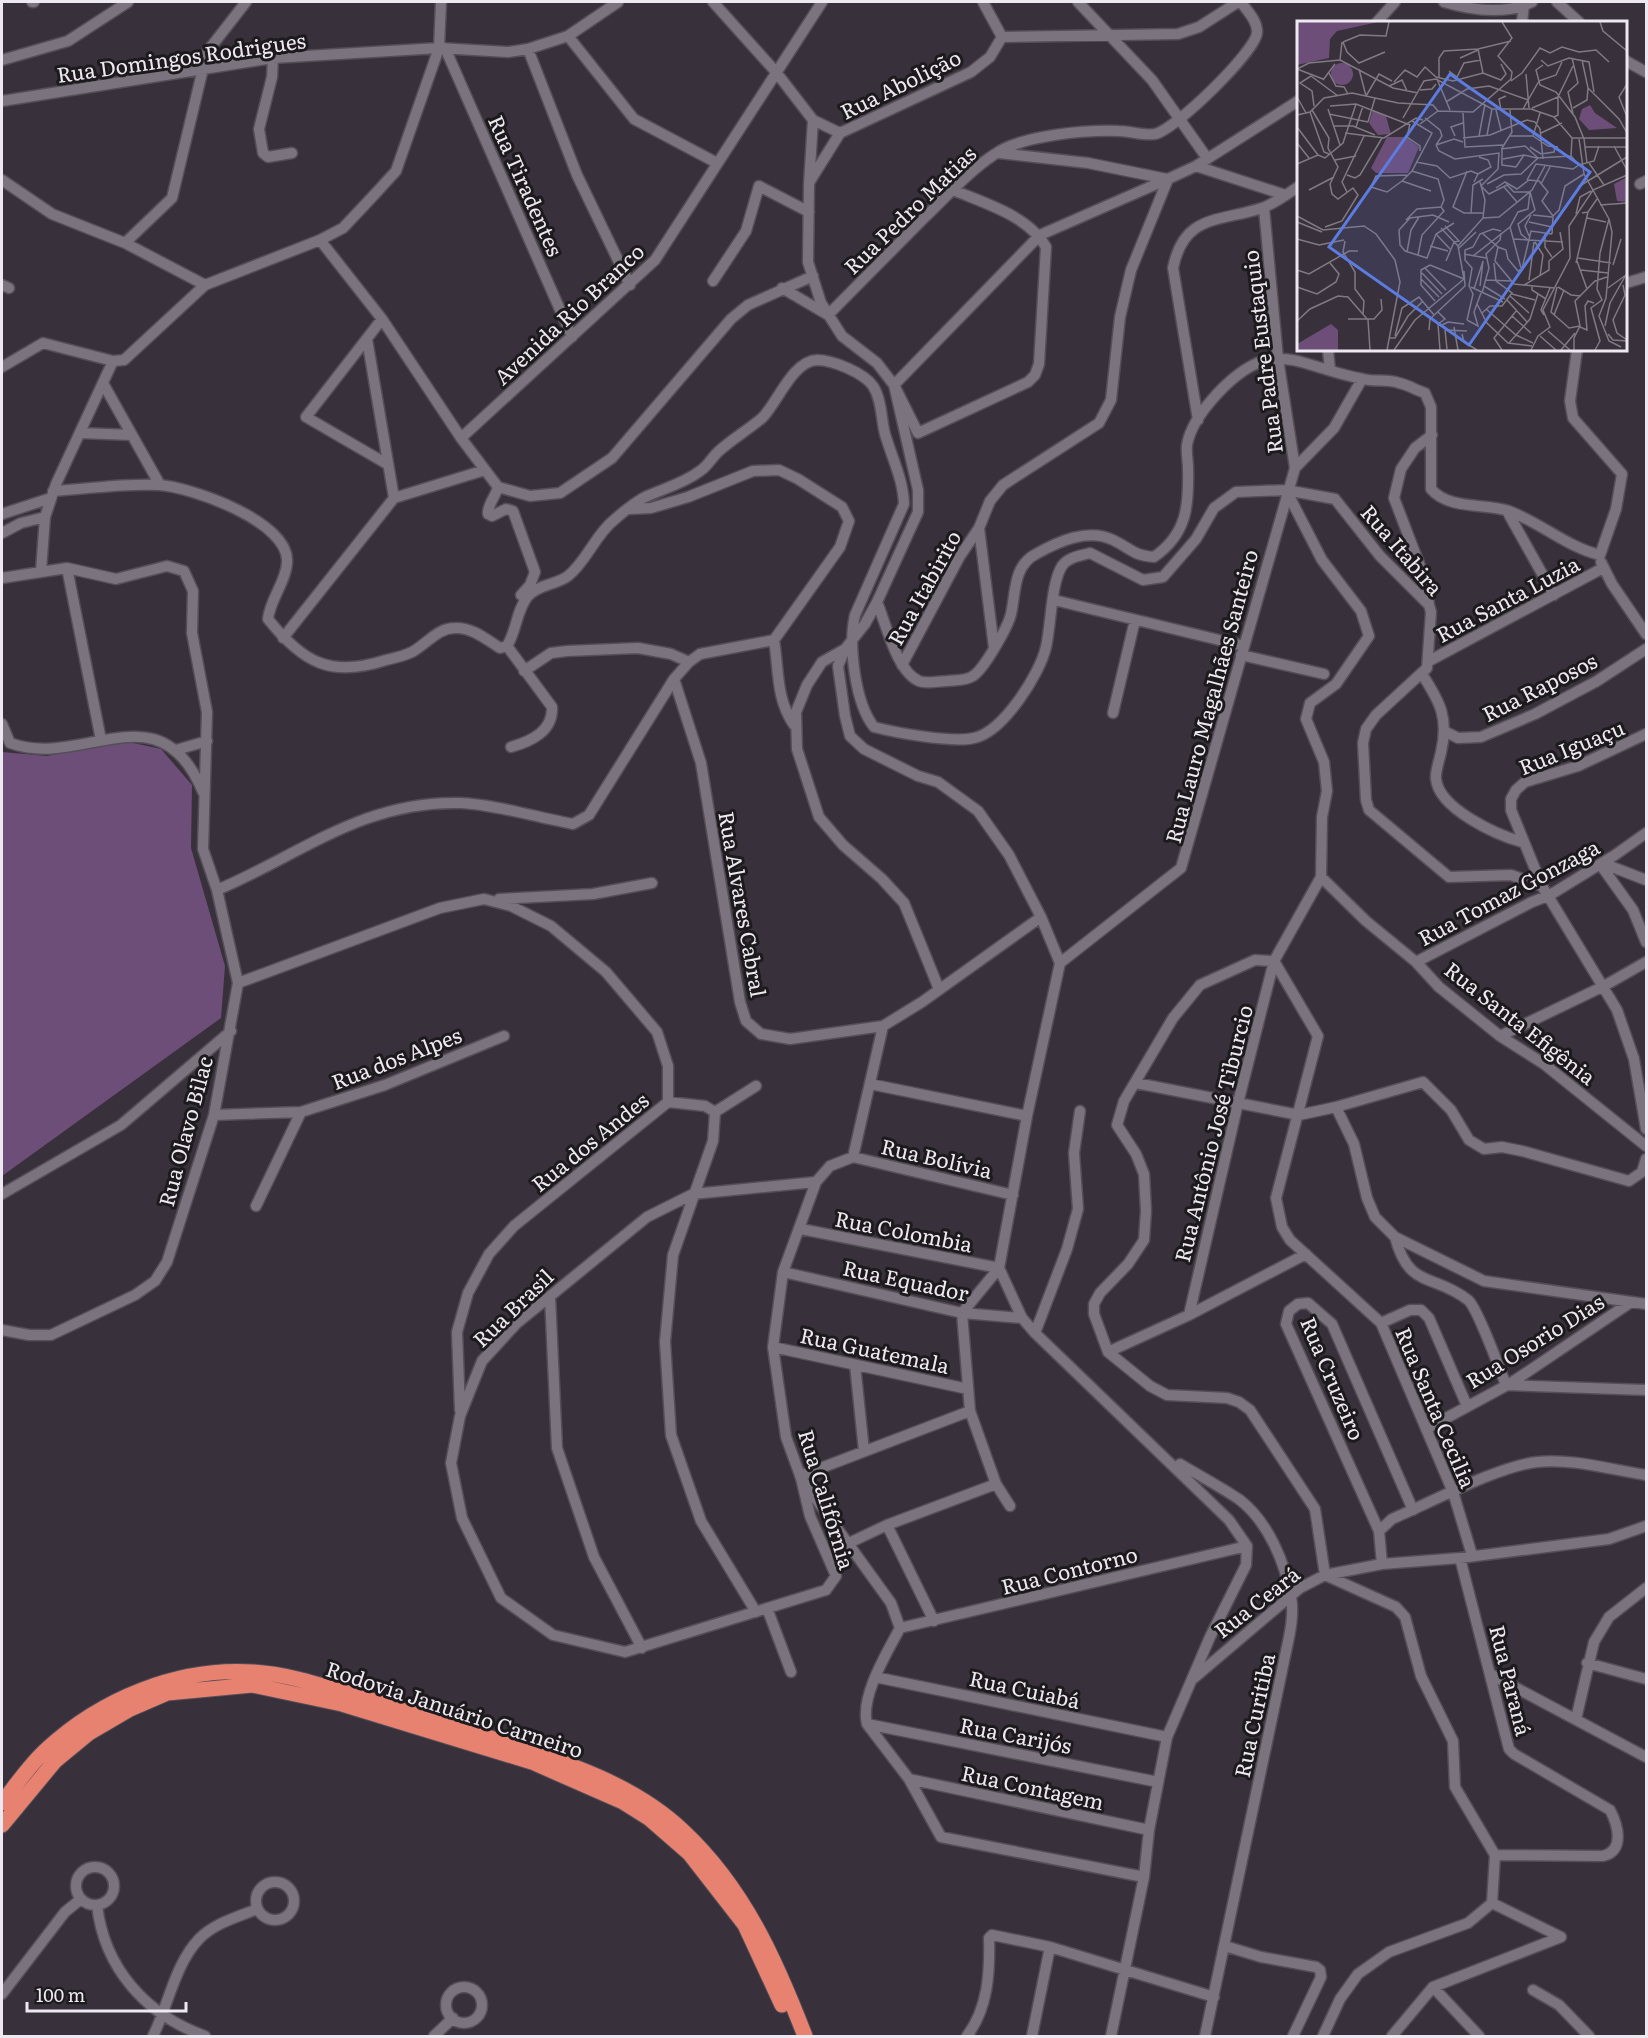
<svg xmlns="http://www.w3.org/2000/svg" width="1648" height="2038" viewBox="0 0 1648 2038" font-family="Literata,serif">
	<rect width="100%" height="100%" fill="#38303a"/>
	<!-- green -->
	<path fill="#6d4e78" d="M124 741 161 749 192 785 191 848 225 966 221 1018 2 1176V752L47 756Z"/>
	<g fill="none" stroke-linecap="round" stroke-linejoin="round">
		<!-- minor casing -->
		<g stroke="#554e57" stroke-width="13">
			<path id="minor" d="M32 2H34
				M713 2 776 72 813 120 840 133
				M1078 2 1152 80 1207 158
				M1444 2C1471 10 1505 15 1532 2
				M1557 2 1579 22
				M1377 22 1395 2
				M1522 22 1524 5
				M568 36 634 119 717 163
				M1002 37 1178 34 1199 27 1238 2
				M445 48 572 337
				M528 49 577 175 630 285
				M273 58 272 77 259 129 263 153 268 157 292 153
				M2 60 68 41 128 2
				M1626 61 1646 72
				M2 101 273 58 439 48 508 52 528 49 568 36 618 2
				M813 120 809 184 808 262 821 303 842 336 877 363 894 385 918 433 1028 382 1035 375 1039 364 1046 247C1029 216 984 203 953 190
				M999 153 1088 163 1167 179
				M1196 166 1285 195
				M2 180 52 214 125 243 205 285
				M810 181 840 133 971 72 990 57 1002 37 983 2
				M1640 184 1646 181
				M320 240 382 319 461 438 498 487 530 496 560 493 612 458 731 319 748 305 813 276
				M125 243 172 198 207 52 246 2
				M713 281 746 231 759 186 809 212
				M1626 283 1646 277
				M2 285 9 288
				M782 288 828 315C860 283 892 250 924 218 947 196 969 171 995 154 1022 135 1086 130 1119 131 1131 131 1143 136 1155 134 1175 130 1255 52 1257 33 1258 21 1247 11 1241 2
				M382 319 306 417 387 464
				M367 339 394 498
				M1328 350 1330 370
				M1577 350 1570 401 1573 418 1622 474 1616 509 1600 555
				M2 367 43 343 113 361 124 360 205 285 320 240 343 228 375 194 396 171 439 48 441 2
				M104 385 160 485
				M894 385 918 490V512L877 602 865 624 845 649 838 666 845 716 850 736 864 749 918 776 938 782 978 811 1009 855 1041 917 1060 963 1027 1116 999 1268 1022 1318 1035 1333 1229 1520 1247 1546 1246 1565 1210 1637 1167 1737 1149 1830 1144 1877 1111 2036
				M894 385 1040 235 1168 179
				M1198 420 1173 268C1184 214 1219 222 1262 208 1274 204 1287 194 1298 187
				M80 433 132 435
				M461 438 655 260 822 2
				M1295 468 1334 428 1362 379
				M498 487C496 496 487 505 488 514L492 516 506 509 513 511 535 572 530 585 521 595
				M53 491C88 489 124 483 159 485 191 487 291 522 287 563 286 582 270 599 268 619 303 663 331 678 386 660 394 658 404 656 412 652 427 644 437 628 455 628 472 627 487 640 500 648L507 646C517 630 516 611 528 596 539 584 556 585 568 576 587 561 595 535 614 520 623 512 633 504 643 498 662 489 683 484 700 471 708 466 712 457 719 451 732 439 748 430 762 418 777 404 792 361 817 360 833 360 864 373 873 386 882 400 881 419 885 434 892 458 903 479 904 504L855 615C848 645 855 703 874 727 897 733 952 743 974 738 1003 732 1040 674 1046 647 1051 626 1051 583 1062 566 1068 557 1080 556 1090 553L1143 580 1163 577 1196 539 1214 508 1236 492 1286 490 1335 499 1380 556 1429 605 1431 612 1427 668 1376 715 1366 729 1363 743 1366 800 1369 810 1449 877 1511 875 1542 886
				M630 509 651 508 688 497 753 471 779 470 798 479 842 507 849 521 840 547 774 640
				M1507 511 1554 595
				M2 514 51 498
				M2 533 21 523 45 517
				M1601 562 1612 584 1646 634
				M67 568 101 740
				M41 571 45 517 56 484 113 361
				M2 578 67 568 116 579 167 566 184 571 193 591 192 633 207 712 203 849 217 890 238 983 214 1115 167 1262 155 1281 135 1295 51 1335H29L2 1330
				M1054 600 1244 646
				M877 602C886 624 897 672 919 681 927 684 938 681 947 681 955 680 966 681 973 676 984 669 1008 627 1011 614 1016 592 1013 566 1036 554 1059 541 1088 528 1113 540 1132 549 1132 555 1154 557 1187 534 1189 506 1188 468 1188 461 1186 452 1187 445 1190 427 1205 407 1217 394 1274 333 1297 367 1363 379 1374 382 1388 379 1399 383 1408 385 1416 390 1425 393L1431 407V489C1449 510 1484 503 1509 511 1541 523 1567 547 1600 555
				M1429 605 1425 579 1394 498 1401 469 1415 448 1432 435
				M283 638 394 498 485 470
				M507 646 552 707C553 731 532 741 511 747
				M994 648 979 528 990 501 1003 485 1099 423 1111 400 1120 317 1131 270 1168 179 1196 166 1298 101
				M845 649 822 662 807 685 796 712 797 749 819 817 843 845 882 879 904 903 939 989
				M1241 655 1324 674
				M1429 661 1603 568
				M902 665 960 556 979 528
				M524 671 551 653 567 651 638 648 671 654 689 662
				M1422 674C1440 702 1449 718 1441 752 1440 759 1435 771 1436 779 1439 809 1497 835 1522 842
				M674 679 701 763 740 1002 746 1021 761 1034 790 1039 883 1026 922 1002 1041 917
				M1113 713 1135 620
				M2 724 10 743C83 770 159 686 203 792
				M1446 732 1458 738 1481 737 1535 714 1597 681 1646 649
				M1646 734 1578 766 1525 782 1516 790 1511 799V810L1542 886 1617 1010 1634 1059 1646 1129
				M176 750 207 741
				M1602 863 1646 880
				M1600 864 1633 910 1646 942
				M1321 877 1366 921 1416 962 1439 987 1500 1036 1544 1064 1646 1146
				M217 890C300 855 364 800 460 803 493 804 540 818 573 824L589 815 674 679 689 662 700 654 774 640C779 671 776 699 794 725
				M499 899 593 894 652 883
				M1274 961 1255 960 1200 985 1173 1018 1124 1101 1117 1125 1136 1154 1144 1174 1146 1211 1144 1240 1128 1264 1100 1293 1094 1304V1314L1108 1352 1150 1386 1167 1395 1227 1398 1239 1402 1250 1410 1315 1509 1325 1575 1396 1607 1405 1617 1421 1676 1453 1741 1455 1787 1495 1855
				M1274 961 1318 1036 1276 1198 1282 1227 1290 1240 1381 1323 1453 1492 1472 1555
				M1416 962 1532 902 1550 895 1615 855 1646 833
				M1060 963 1181 868 1295 468 1278 359 1264 208
				M238 983 440 908 484 899 511 906 551 926 606 972 657 1032 668 1066V1102L514 1226 489 1254 468 1293 457 1332 460 1410
				M1500 1036 1604 986 1646 962
				M1136 1083 1299 1115 1336 1107 1354 1144 1367 1198 1375 1217 1395 1237 1484 1281 1646 1304
				M870 1084 1027 1116
				M668 1102 705 1106 715 1112 713 1141 673 1255 665 1342 671 1435 701 1521 756 1612
				M1336 1107 1423 1082 1451 1110 1469 1140 1484 1149 1502 1147 1522 1151 1629 1181 1642 1172 1646 1159
				M715 1112 756 1086
				M214 1115 301 1112 385 1085 504 1036
				M853 1157 883 1026
				M816 1182 693 1194 647 1217 516 1324 482 1361 460 1416 451 1463 462 1518 501 1598 553 1635 625 1652 826 1590 836 1576 810 1516 801 1478 786 1437 773 1347 783 1272 816 1182 830 1166 853 1157 1013 1195
				M2 1194 121 1125 231 1031
				M256 1206 301 1112
				M801 1229 999 1268 962 1313
				M1395 1237C1409 1290 1434 1273 1468 1300 1477 1307 1500 1370 1506 1385L1646 1390
				M783 1272 962 1313 1022 1318
				M550 1296 557 1448 594 1557 642 1648
				M962 1313 970 1411 996 1484 1010 1506
				M1189 1315 1238 1103 1274 961 1321 877 1322 817 1327 791 1324 762 1306 719 1310 703 1336 684 1369 636 1361 611 1322 560 1286 490
				M1381 1323 1410 1310H1421L1429 1318 1467 1406
				M1035 1333 1067 1249 1078 1209 1074 1153 1080 1111
				M773 1347 968 1389
				M1108 1352 1189 1315 1306 1254
				M855 1365 864 1451
				M1426 1429 1511 1383 1631 1302
				M1180 1464C1200 1476 1221 1487 1240 1500 1268 1522 1285 1562 1291 1597 1295 1617 1288 1641 1284 1661L1205 2036
				M800 1476 970 1411
				M803 1481 891 1603 900 1628C887 1653 860 1696 867 1724L909 1779 941 1837 1144 1877
				M887 1525 934 1621
				M1379 1531 1392 1519C1430 1503 1498 1466 1537 1462 1572 1458 1612 1470 1646 1475
				M849 1543 887 1525 996 1484
				M1460 1558 1509 1749 1514 1754 1610 1810C1618 1825 1625 1851 1603 1856L1495 1855
				M1382 1564 1379 1531 1286 1324 1289 1311 1298 1304 1308 1303 1332 1324 1413 1510
				M767 1608 791 1672
				M900 1628 1247 1546
				M1587 1663 1646 1679
				M1492 1675 1646 1757
				M875 1677 1167 1737
				M1194 1678 1300 1588 1325 1575 1382 1564 1460 1558 1609 1539 1646 1526
				M1576 1719 1594 1642 1609 1617 1646 1588
				M867 1724 1158 1782
				M909 1779 1149 1830
				M76 1886a19 19 0 1 1 38 0a19 19 0 1 1-38 0Z
				M256 1901a19 19 0 1 1 38 0a19 19 0 1 1-38 0Z
				M1492 1903 1561 1937
				M1492 1903 1495 1855
				M97 1905C104 1968 146 2015 205 2036
				M1225 1946 1261 1957 1316 1967 1320 1970 1321 1977 1293 2036
				M1433 1987 1479 2036
				M446 2005a18 18 0 1 1 36 0a18 18 0 1 1-36 0Z
				M1533 1990 1559 2005 1589 2036
				M2 1994 65 1912 81 1899
				M153 2036C168 2006 175 1964 199 1939 214 1923 238 1917 257 1909
				M434 2036 453 2018
				M967 2036C988 2008 990 1973 989 1938L992 1935 1050 1947 1214 1997
				M1032 2036 1050 1947
				M1323 2036 1340 1999 1358 1974 1389 1952 1468 1923 1492 1903
				M1392 2036 1433 1987 1561 1937"/>
		</g>
		<!-- highway casing -->
		<g stroke="#554e57" stroke-width="17">
			<path id="highway" d="M2 1803C16 1785 30 1764 47 1749 101 1699 178 1667 253 1672 289 1674 326 1687 361 1697 399 1709 438 1721 476 1733 546 1757 628 1778 683 1831 744 1888 776 1961 805 2036
				M2 1825 55 1761 89 1733 130 1709 167 1693 252 1685 342 1704 532 1762 623 1802 650 1819 689 1853 745 1925 782 2005"/>
		</g>
		<!-- minor -->
		<use href="#minor" stroke="#7b737e" stroke-width="10"/>
		<!-- highway -->
		<use href="#highway" stroke="#e78271" stroke-width="15"/>
	</g>
	<g text-anchor="middle" dominant-baseline="central" stroke-width="6" stroke-linejoin="round" paint-order="stroke">
		<!-- street labels -->
		<g font-size="21" fill="#eee9f0" stroke="#1d1a1e">
			<text transform="translate(181 56) rotate(-8)">Rua Domingos Rodrigues</text>
			<text transform="translate(900 83) rotate(-26)">Rua Abolição</text>
			<text transform="translate(527 185) rotate(66)">Rua Tiradentes</text>
			<text transform="translate(909 209) rotate(-44)">Rua Pedro Matias</text>
			<text transform="translate(568 313) rotate(-43)">Avenida Rio Branco</text>
			<text transform="translate(1261 352) rotate(-97)">Rua Padre Eustaquio</text>
			<text transform="translate(1403 549) rotate(49)">Rua Itabira</text>
			<text transform="translate(923 587) rotate(-61)">Rua Itabirito</text>
			<text transform="translate(1507 598) rotate(-28)">Rua Santa Luzia</text>
			<text transform="translate(1539 686) rotate(-27)">Rua Raposos</text>
			<text transform="translate(1210 696) rotate(-75)">Rua Lauro Magalhães Santeiro</text>
			<text transform="translate(1571 746) rotate(-22)">Rua Iguaçu</text>
			<text transform="translate(1508 891) rotate(-28)">Rua Tomaz Gonzaga</text>
			<text transform="translate(744 904) rotate(80)">Rua Alvares Cabral</text>
			<text transform="translate(1521 1022) rotate(38)">Rua Santa Efigênia</text>
			<text transform="translate(396 1057) rotate(-21)">Rua dos Alpes</text>
			<text transform="translate(184 1131) rotate(-75)">Rua Olavo Bilac</text>
			<text transform="translate(1212 1133) rotate(-76)">Rua Antônio José Tiburcio</text>
			<text transform="translate(589 1141) rotate(-39)">Rua dos Andes</text>
			<text transform="translate(937 1157) rotate(13)">Rua Bolívia</text>
			<text transform="translate(904 1230) rotate(11)">Rua Colombia</text>
			<text transform="translate(906 1279) rotate(12)">Rua Equador</text>
			<text transform="translate(512 1307) rotate(-44)">Rua Brasil</text>
			<text transform="translate(1534 1340) rotate(-32)">Rua Osorio Dias</text>
			<text transform="translate(875 1349) rotate(12)">Rua Guatemala</text>
			<text transform="translate(1334 1378) rotate(67)">Rua Cruzeiro</text>
			<text transform="translate(1437 1407) rotate(67)">Rua Santa Cecilia</text>
			<text transform="translate(828 1499) rotate(73)">Rua Califórnia</text>
			<text transform="translate(1069 1569) rotate(-14)">Rua Contorno</text>
			<text transform="translate(1256 1601) rotate(-38)">Rua Ceará</text>
			<text transform="translate(1512 1680) rotate(76)">Rua Paraná</text>
			<text transform="translate(1025 1688) rotate(12)">Rua Cuiabá</text>
			<text transform="translate(455 1708) rotate(18)">Rodovia Januário Carneiro</text>
			<text transform="translate(1253 1715) rotate(-78)">Rua Curitiba</text>
			<text transform="translate(1016 1734) rotate(11)">Rua Carijós</text>
			<text transform="translate(1033 1786) rotate(12)">Rua Contagem</text>
		</g>
	</g>
	<!-- overview -->
	<g transform="translate(1297 21)">
		<rect width="330" height="330" fill="#38303a"/>
		<path d="M0 1H81L40 10 33 18 32 37 0 44ZM34 53a11 11 0 1 1 22 0a11 11 0 1 1-22 0ZM293 84 298 92 320 107 292 109 282 98 285 88ZM76 89 89 95 94 113 81 114 72 102ZM90 116H109L122 126 111 152H79L74 147ZM330 156V181L320 180 317 163ZM34 303 41 309V329H0V323Z" fill="#6d4e78"/>
		<path fill="none" stroke="#817a83" stroke-width="1.5" d="M303 1 306 10 330 30M46 21 63 14 89 15 92 1M46 21 50 31 62 42 88 31M181 28 186 52M163 37 181 29M275 37 281 62 271 71 276 93M43 39 96 67 121 72M43 39 45 21M244 39 251 45 272 37 292 41 297 71M285 39 291 67 322 98 330 112M246 44 239 49 243 64 259 71 278 96 287 118 290 142M0 48 12 42 43 39M0 48 26 58M62 48 69 75M152 50 160 56 167 42 184 39M32 52 39 65 47 66 51 73M229 53 232 87M14 55 3 62 15 70 17 85M14 55 41 75M142 56V37L147 30 181 28 214 20M140 58 153 89M26 59 38 43M214 60 225 52 243 27 253 32 265 26 282 31 299 29 312 41M242 60 259 54 265 41M97 61 108 49 120 56 128 46 139 56 156 60 186 52 204 59 209 53 204 43M330 63 322 76 330 96M92 65 105 59 110 70M123 69 135 68 139 63M69 75 82 53 95 60M0 76 9 92M149 81 170 68 192 65 231 79M33 85 59 83 113 104M235 87 261 76M276 87 290 79 291 67M31 88 43 124M226 88 242 60M15 89 32 117 31 127 41 146 33 163 35 173 41 178 56 167 61 174 45 200 28 206M199 89 204 109M204 89 202 78 209 75M213 89 215 112M13 91 27 131 32 133M166 92 168 126 206 124M32 93 71 101M0 94 13 91 27 77 55 72 101 82 136 84 141 90M257 96 261 94V76L276 45M106 97 127 60 139 58 195 88H234L257 96 275 117H330M128 97 143 109 145 115 139 124M71 101 78 77M238 101 243 108 246 138M113 103 110 116 123 125V130M123 103 141 90 176 91 214 58 215 51 201 35 215 17 205 1M37 105H56L78 114M0 106 21 134M59 106 66 85M215 111 205 127V144L219 146 227 134M48 112 87 117 119 97 126 99M244 112 265 102M190 114 195 88M158 115 154 106 166 102M182 115 188 83M212 115H236L243 92M236 115 251 125 261 126M166 117 193 114 230 99 238 101M275 117 274 135 282 144 297 140 302 125M282 118 287 153 312 198 315 211 309 277 302 295 312 320 324 326M0 122 12 137M139 124 142 130 158 138 202 132 201 148 184 165 192 173 210 164 217 171H233M139 124 157 118 166 121M317 125 330 149M233 126 244 133 257 131 258 126M288 126H330M204 128 228 125 241 137M206 138 227 134 240 137M38 139 59 135M119 141 140 145 153 157 174 150 181 153 177 161M292 142 307 164M0 143 21 134 28 137 46 122 59 83M115 150 141 158 147 179 144 186 147 190 125 214 121 234M170 150 156 186 167 192H186M181 153 194 146 191 139 182 136M50 154 58 157 63 154 85 117M111 154 79 155 74 166 90 171 105 160 115 150 135 112 115 100M230 159 239 143 276 148 282 144M105 160 134 170M190 163 207 154 224 153 241 137 274 135M244 163 253 146M207 166 220 181M281 166 330 136M199 167 208 161 220 168 232 159 242 160 251 171 245 180 256 195 255 213M12 169 37 156M50 171 45 161 67 115M303 184 330 182M174 192 176 164 186 158M285 192 291 191 300 178M279 193 283 176 294 170M236 194 255 196M0 195 26 209 67 205 79 213 98 239 103 261 90 329M256 195 262 189 268 165 287 153M186 197 202 196 235 169 248 145M290 197 309 201M109 199 120 188 144 186M0 201 25 211M152 201 136 194 113 197 102 209 103 224 108 230 130 237 139 213 157 202M232 201 255 206M148 205 162 220 157 221M213 206 224 247M144 207 161 225M185 212 201 226 198 240 217 263 258 267M139 213 153 228M248 213V226L255 236M232 215 228 205 234 194M0 218 22 224 47 219M216 218 266 221M231 219 224 213 221 203 238 189 233 171M48 220 46 231 58 251V268L67 280 66 293M238 221 246 234 243 255M133 225 151 230M201 226 209 229 211 238 221 250 225 248M162 227 179 211M110 231 114 209 122 196M167 233 189 237M176 235 213 206 221 191 231 188 233 171M281 237 314 242M149 240 157 221M280 240 290 268M279 242 291 191M133 244 124 249V264L138 280M133 244 167 258M316 244 324 218M128 247 149 269M225 248 234 210 255 213M0 249 12 253 52 230H61M284 249 311 252M125 252 145 273M124 258 142 276M167 258 161 225 186 197 188 179 183 161M189 259 214 260M232 259 237 221M227 264 252 249V240L266 228 263 211M326 264 328 274 316 299 320 312 330 319M187 265 208 278M235 265V269L249 278M0 266 20 273 39 261 42 253 33 242M174 266 206 281M260 266 254 291 272 307 283 305M261 266 274 274 284 275M311 267 329 254M177 268 186 240 183 265M185 272 192 247 189 233 203 219 204 212M215 273 238 279M213 275 232 292M210 279 230 301M180 283 190 302 211 322 235 325M189 288 219 314 236 322M141 291 148 298 141 303 143 329M185 292 193 285H205L215 272 199 260 197 242M247 294 244 289 253 267M257 294 267 269M215 295 234 312M51 298H77L85 289 84 278M170 299 176 273 172 265 175 247 168 239V229L176 226 183 213 196 208 204 210M170 299 181 305 177 291 184 272M0 300 13 288 41 275 51 276 71 299 73 329M143 305 151 301 167 303M308 305 313 282 330 252M157 306 161 329M283 306 290 309 288 285 291 280 297 282M132 309 133 298 168 265 167 250M148 309 170 310M148 309 150 328M251 310 273 329M165 313 167 321 180 329M311 313 316 319 330 320M98 315 105 287 122 276 137 294M243 315 259 329M93 317H98L111 295 126 280M212 322 233 298 241 273M97 329 118 299 167 258M205 329 197 317 220 289M234 329 241 315 253 306 246 289 273 237 272 205 296 169 330 154M264 329 278 312M277 329V317L283 305 278 280 298 260 310 256M298 329 303 320 294 287 305 279 300 268 303 232 312 198"/>
		<path fill="#5c7cdf" fill-opacity="0.15" stroke="#5c7cdf" stroke-width="3" d="M153 53 293 151 172 324 32 226Z"/>
		<rect width="330" height="330" fill="none" stroke="#eee9f0" stroke-width="3"/>
	</g>
	<!-- border -->
	<rect width="1648" height="2038" fill="none" stroke="#eee9f0" stroke-width="6"/>
	<!-- scale -->
	<path d="M27 2002v9h159v-9" fill="none" stroke="#eee9f0" stroke-width="3"/>
	<text x="36" y="2002" font-size="18" fill="#eee9f0" stroke="#1d1a1e" stroke-width="4.5" paint-order="stroke">100 m</text>
</svg>
